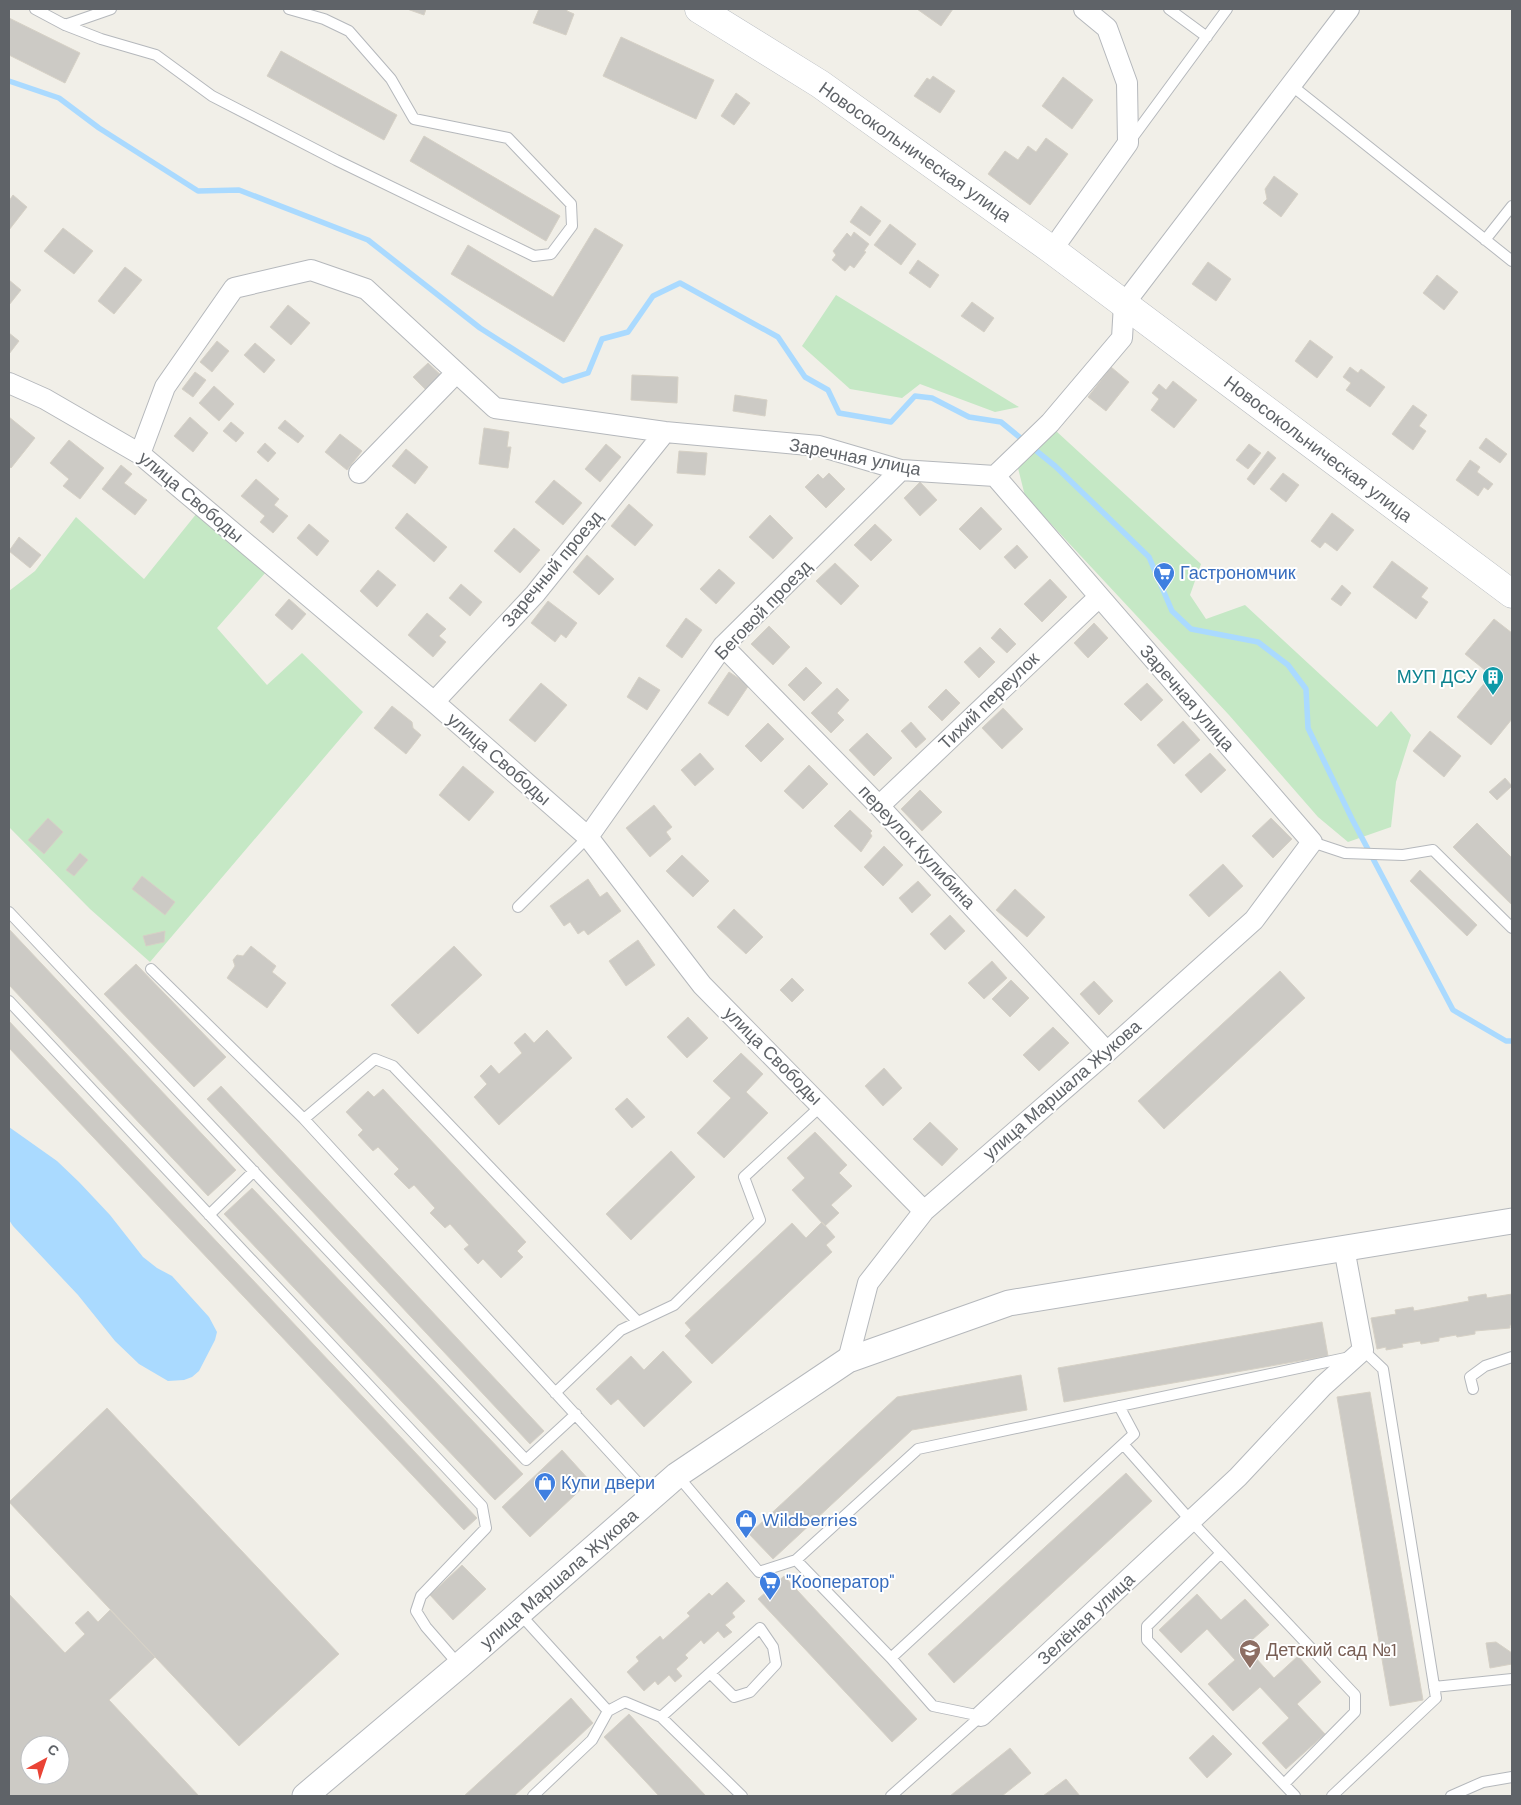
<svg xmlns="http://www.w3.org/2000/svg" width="1521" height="1805" viewBox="0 0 1521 1805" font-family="'DM Sans',sans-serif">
	<rect width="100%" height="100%" fill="#f1efe8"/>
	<!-- green -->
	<path fill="#c5e8c5" d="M836 295 1019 407 995 412 920 384 902 398 850 389 802 346Z
		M1056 431 1201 564 1190 595 1206 619 1245 605 1377 727 1391 711 1411 735 1396 782 1391 827 1348 842 1318 817 1229 715 1025 496 1018 468Z
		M197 513 266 572 217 628 267 685 302 653 363 712 150 962 90 909 9 827V591L35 571 76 517 144 579Z"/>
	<!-- water -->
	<path fill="#aadaff" d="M9 1127 57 1161 79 1182 110 1215 143 1257 157 1268 172 1276 209 1317 217 1332 215 1340 199 1371 192 1377 184 1380 168 1381 139 1364 115 1341 78 1295 13 1226 9 1220Z"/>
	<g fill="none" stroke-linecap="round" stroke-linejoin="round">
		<!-- stream -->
		<path stroke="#aadaff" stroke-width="5.5" d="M9 81 59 98 99 128 198 191 239 190 368 240 480 328 563 381 588 373 602 339 628 332 653 296 680 283 778 337 805 377 828 390 839 413 891 422 915 396 932 398 969 417 1001 422 1055 466 1149 557 1172 611 1191 629 1258 642 1288 665 1306 689 1308 728 1352 819 1453 1010 1506 1041H1512"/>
	</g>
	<!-- building -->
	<path fill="#cccac5" stroke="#d6d1c6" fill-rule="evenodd" d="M407 9H426L424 15Z
		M539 9H567V11L574 14 566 35 533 23Z
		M917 9H953L941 26Z
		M9 18 80 53 65 83 9 55Z
		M621 37 714 80 696 119 603 76Z
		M281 51 397 115 384 140 267 76Z
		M933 76 955 91 940 113 914 96 927 78 930 80Z
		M1063 77 1093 100 1072 129 1042 106Z
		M736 93 750 103 734 125 721 116Z
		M424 136 560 216 546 241 410 161Z
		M1046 138 1068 154 1030 205 988 174 1005 151 1018 160 1028 146 1036 152Z
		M1274 176 1298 194 1281 217 1263 203 1267 199 1265 189Z
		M13 195 27 207 9 230V201Z
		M861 206 881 221 870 236 850 222Z
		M890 224 916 244 901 265 874 245Z
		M63 228 93 251 74 274 44 251Z
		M595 228 623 245 564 342 451 274 468 245 553 297Z
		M854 232 869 244 864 251 866 252 854 268 850 265 845 271 832 260 836 255 833 251 847 233 851 237Z
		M918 260 939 275 930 288 909 273Z
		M1208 262 1231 279 1216 301 1192 284Z
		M125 267 142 280 114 314 98 301Z
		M1437 275 1458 292 1444 310 1423 293Z
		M9 280 21 290 9 305Z
		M972 302 994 318 984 332 961 316Z
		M288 305 310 323 291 345 270 327Z
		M9 333 19 341 9 354Z
		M1310 340 1333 357 1317 378 1295 361Z
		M217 341 229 351 212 372 200 362Z
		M255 343 275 360 264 373 244 355Z
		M428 363 444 378 429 393 413 377Z
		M1111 367 1129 382 1106 411 1088 397Z
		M1350 367 1358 373 1361 369 1385 387 1370 407 1346 390 1351 383 1343 377Z
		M195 372 206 380 193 397 182 389Z
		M632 375 678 377 677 403 631 400Z
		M1173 381 1197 400 1174 428 1151 410 1159 399 1152 393 1159 384 1166 390Z
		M214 386 234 404 219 421 199 403Z
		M735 395 767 400 765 416 733 411Z
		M1413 405 1427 415 1419 426 1426 431 1413 450 1392 434Z
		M9 417 35 438 11 468 9 466Z
		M190 417 208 433 193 452 174 436Z
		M285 420 304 436 298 443 278 428Z
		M231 422 244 433 236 442 223 431Z
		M484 428 509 432 507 447H511L508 468 479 464Z
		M340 434 362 451 347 470 325 452Z
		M1486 438 1507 454 1500 463 1479 448Z
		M69 440 104 468 80 499 63 486 69 479 50 463Z
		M265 443 276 453 268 462 257 452Z
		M606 444 621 457 600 482 585 469Z
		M1249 444 1261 453 1248 469 1236 460Z
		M406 449 428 467 415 484 392 466Z
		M679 451 707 453 705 475 677 473Z
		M1268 451 1276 458 1254 485 1247 479Z
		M1470 460 1480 467 1477 472 1493 484 1488 490 1484 487 1478 496 1456 480Z
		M121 465 132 474 124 483 147 500 135 515 102 489Z
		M829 473 845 489 826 508 805 487 818 474 823 479Z
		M1283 473 1299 485 1286 502 1270 489Z
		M256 479 279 499 274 505 288 516 273 533 260 522 265 516 241 496Z
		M554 480 582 503 563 525 535 502Z
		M920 482 937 500 920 516 904 498Z
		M629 504 653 525 635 546 611 526Z
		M981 507 1002 529 980 550 959 529Z
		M407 513 447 547 434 562 395 528Z
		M1332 513 1354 530 1337 551 1325 542 1320 548 1311 541Z
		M770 515 793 538 773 559 749 537Z
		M309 524 329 541 317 556 297 538Z
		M875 524 892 540 871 561 854 545Z
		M514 528 540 550 520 573 494 551Z
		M19 537 41 555 30 568 9 551Z
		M1017 545 1028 557 1015 569 1004 557Z
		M587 555 614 579 599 595 573 572Z
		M1392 561 1428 588 1421 597 1428 602 1416 619 1373 587Z
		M835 563 859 586 841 605 816 581Z
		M719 569 735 583 716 604 700 589Z
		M378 570 396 585 377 607 360 591Z
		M1050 579 1067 597 1042 622 1024 604Z
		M461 584 482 602 470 616 449 598Z
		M1342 585 1351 593 1341 606 1331 599Z
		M289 599 306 614 292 630 275 615Z
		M548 601 577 623 566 638 561 634 555 642 531 623Z
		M427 613 446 629 439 636 446 642 433 657 408 635Z
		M686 618 702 630 682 658 666 646Z
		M1494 619 1512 633V719L1491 745 1457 717 1491 675 1465 654Z
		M1094 623 1108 638 1088 658 1074 643Z
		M769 626 790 647 773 665 751 644Z
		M1000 628 1016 644 1007 653 991 638Z
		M980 647 995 662 979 678 964 662Z
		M806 667 822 683 804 701 788 685Z
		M729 672 749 685 728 716 708 703Z
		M639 677 660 690 647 710 627 697Z
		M541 683 567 705 535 742 509 720Z
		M1147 683 1163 700 1141 721 1124 704Z
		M837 688 849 700 837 713 844 720 831 733 811 713Z
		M946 689 960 703 942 721 928 707Z
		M392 706 412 722 413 728 421 735 406 754 374 728Z
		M1003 708 1023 729 1002 749 982 728Z
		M1183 721 1200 740 1174 764 1157 745Z
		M911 722 926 739 916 748 901 731Z
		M768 723 784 739 761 762 745 746Z
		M1430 731 1461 756 1444 777 1413 751Z
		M867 733 892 758 874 776 849 750Z
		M700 753 714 769 695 786 681 770Z
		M1210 753 1226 770 1201 793 1185 775Z
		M809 765 828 784 803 809 784 791Z
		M463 766 494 792 469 821 439 795Z
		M1505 778 1512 786 1497 800 1489 792Z
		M920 790 942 812 922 831 901 809Z
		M654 805 672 827 666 832 671 839 650 857 626 828Z
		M850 810 872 831 870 833 872 836 861 852 834 826Z
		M48 818 63 832 44 854 28 840Z
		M1271 818 1292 839 1273 858 1252 836Z
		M1477 823 1512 858V905L1453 847Z
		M884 846 903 865 883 886 864 867Z
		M80 853 88 860 74 876 66 870Z
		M682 855 709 881 693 897 666 871Z
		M1223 864 1243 886 1209 917 1189 895Z
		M1420 870 1477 925 1467 936 1410 881Z
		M142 876 175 902 165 915 132 889Z
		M588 879 600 897 607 892 621 911 588 935 584 930 578 934 570 922 564 926 550 906Z
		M918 881 931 895 912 913 899 898Z
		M1015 889 1045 917 1027 937 996 910Z
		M734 909 763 937 746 954 717 927Z
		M950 915 965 931 945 950 930 934Z
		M9 929 236 1170 208 1196 9 985Z
		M165 931 164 942 146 946 143 936Z
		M638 940 655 965 626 986 609 961Z
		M251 946 276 966 272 972 286 983 267 1008 227 978 235 966 233 960 237 955 243 956Z
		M454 946 482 975 418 1034 391 1005Z
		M992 961 1007 978 984 999 968 983Z
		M136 964 226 1057 194 1087 104 994Z
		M1280 971 1305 998 1164 1129 1138 1101Z
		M792 978 804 990 792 1002 780 990Z
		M1011 980 1029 998 1010 1017 992 999Z
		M1094 981 1113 1001 1099 1015 1080 994Z
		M688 1017 708 1038 687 1058 667 1037Z
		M9 1021 477 1518 464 1530 9 1048Z
		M1053 1027 1069 1043 1039 1071 1023 1055Z
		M547 1030 572 1058 499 1125 474 1097 487 1084 480 1076 491 1065 499 1074 522 1053 514 1043 525 1033 534 1043Z
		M741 1053 763 1074 746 1092 768 1113 724 1158 697 1133 731 1098 713 1081Z
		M884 1068 902 1088 883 1106 865 1086Z
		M221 1086 544 1431 530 1444 207 1099Z
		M383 1089 526 1242 517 1251 523 1257 501 1278 483 1259 478 1264 464 1249 469 1245 450 1224 445 1228 430 1213 435 1208 414 1185 409 1189 394 1174 399 1169 378 1147 373 1151 358 1135 363 1130 346 1112 368 1091 374 1097Z
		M627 1098 645 1117 632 1128 615 1109Z
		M930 1122 958 1149 942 1166 913 1139Z
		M815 1132 847 1165 839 1173 852 1186 831 1205 839 1213 825 1226 792 1190 805 1178 787 1158Z
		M671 1151 695 1177 631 1240 606 1214Z
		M252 1188 523 1474 495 1500 224 1214Z
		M822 1222 835 1237 826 1245 832 1252 712 1364 685 1336 691 1330 685 1323 792 1223 806 1238Z
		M1486 1294 1487 1298 1512 1294V1325H1510V1328L1475 1331V1334L1457 1337 1456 1335 1439 1338V1341L1421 1344 1420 1341 1402 1344 1403 1347 1386 1350V1347L1377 1349 1371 1318 1396 1314 1395 1310 1413 1307 1414 1311 1469 1301 1468 1297Z
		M1322 1322 1328 1356 1064 1402 1058 1368Z
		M663 1351 692 1382 644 1427 618 1399 611 1405 596 1389 631 1356 644 1370Z
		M1021 1375 1027 1410 912 1430 773 1559 749 1534 897 1397Z
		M1370 1392 1423 1700 1390 1706 1337 1397Z
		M107 1408 339 1654 239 1746 9 1502Z
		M562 1450 590 1481 530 1537 502 1507Z
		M1126 1473 1152 1501 954 1683 928 1654Z
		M462 1565 486 1589 453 1620 430 1595Z
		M784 1576 917 1719 892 1742 758 1599Z
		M727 1582 745 1601 732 1613 735 1617 725 1625 732 1632 724 1638 718 1631 704 1644 701 1640 685 1655 688 1658 676 1669 682 1676 675 1682 669 1675 658 1685 655 1681 644 1691 627 1672 639 1661 636 1657 660 1636 663 1640 690 1616 687 1613 709 1593 712 1596Z
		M9 1594 65 1653 85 1634 75 1623 88 1611 98 1622 110 1610 155 1657 109 1700 199 1796H9ZM30 1745H60V1775H30Z
		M1197 1594 1221 1620 1245 1599 1269 1625 1245 1646 1274 1678 1298 1656 1321 1682 1297 1704 1325 1734 1286 1769 1262 1743 1289 1718 1260 1687 1233 1711 1208 1684 1235 1660 1207 1629 1181 1653 1159 1630Z
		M1496 1642 1512 1653V1664L1490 1668 1486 1643Z
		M571 1698 593 1723 574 1741 514 1796H464Z
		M629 1714 650 1737 706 1796H659L604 1737Z
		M1213 1735 1232 1754 1207 1778 1189 1758Z
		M1010 1748 1031 1773 1002 1796H950Z
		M1066 1779 1080 1796H1043Z"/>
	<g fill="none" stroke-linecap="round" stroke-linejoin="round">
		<!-- service casing -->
		<g stroke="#b5b8bc" stroke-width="12">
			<path id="service" d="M35 9 65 25 101 39 156 55 212 96 336 160 534 256 551 254 572 226 571 204 508 138 414 119 391 79 349 31 324 19 289 9
				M1169 9 1207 37
				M65 25 111 9
				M1291 85 1512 261
				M1130 141 1227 9
				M1485 240 1512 206
				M1312 842 1345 853 1403 855 1433 850 1512 928
				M518 907 588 837
				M9 912 526 1460 576 1414
				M151 969 304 1119
				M9 1001 482 1506 486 1528 421 1596 416 1611 426 1627 459 1665
				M209 1215 254 1171
				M638 1322 393 1066 375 1059 304 1119 651 1497
				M1473 1389 1470 1377 1485 1366 1512 1357
				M555 1393 621 1330 674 1305 760 1220 744 1177 821 1106
				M1123 1444 1191 1521 1355 1695V1712L1284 1784
				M677 1475 759 1572 796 1560 891 1658 933 1706 981 1716
				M1221 1553 1147 1626V1640L1295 1796
				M796 1560 918 1449 1350 1357
				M519 1613 608 1711 592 1740 533 1796
				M891 1658 1134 1434 1119 1406
				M1434 1687 1512 1679
				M608 1711 625 1702 661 1717 760 1628 773 1647 776 1664 750 1692 734 1697 710 1673
				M661 1717 742 1796
				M891 1796 981 1716
				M1332 1796 1436 1698 1383 1369 1363 1350
				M1451 1796 1483 1782 1512 1777"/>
		</g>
		<!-- minor casing -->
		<g stroke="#b5b8bc" stroke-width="22">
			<path id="minor" d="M1052 250 1128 143 1127 83 1107 28 1084 9
				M9 383 45 399 140 454 434 702 588 837 702 985 924 1211
				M140 454 165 387 234 288 311 270 366 289 495 408 665 432 819 446 901 470 995 476 1312 842 1254 920 1107 1052 924 1211 868 1283 848 1360
				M359 473 456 373
				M995 476 1050 423 1122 338 1124 304 1349 9
				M723 646 879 806 1107 1052
				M434 702 535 594 665 432
				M879 806 1099 597
				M588 837 723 646 901 470
				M981 1716 1238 1477 1323 1386 1363 1350 1344 1248"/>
		</g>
		<!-- tertiary casing -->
		<g stroke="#b5b8bc" stroke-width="27">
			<path id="tertiary" d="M305 1796 460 1665 677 1475 848 1360 1009 1303 1512 1221"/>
		</g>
		<!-- secondary casing -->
		<g stroke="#b6babf" stroke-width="29">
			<path id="secondary" d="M699 9 820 84 1052 250 1512 594"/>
		</g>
		<!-- service -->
		<use href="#service" stroke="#fff" stroke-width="10"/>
		<!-- minor -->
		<use href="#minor" stroke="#fff" stroke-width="20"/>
		<!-- tertiary -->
		<use href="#tertiary" stroke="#fff" stroke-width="25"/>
		<!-- secondary -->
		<use href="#secondary" stroke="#fff" stroke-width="28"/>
	</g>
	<!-- icons -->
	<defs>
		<g id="supermarket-pin" transform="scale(1.125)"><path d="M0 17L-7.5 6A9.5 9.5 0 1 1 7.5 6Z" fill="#3f7fe0" stroke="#fff"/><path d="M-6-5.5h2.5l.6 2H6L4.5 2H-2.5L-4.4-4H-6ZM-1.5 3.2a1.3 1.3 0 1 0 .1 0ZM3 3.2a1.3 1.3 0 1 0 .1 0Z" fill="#fff"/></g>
		<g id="building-pin" transform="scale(1.125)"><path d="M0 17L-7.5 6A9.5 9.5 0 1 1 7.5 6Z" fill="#0f9aa8" stroke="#fff"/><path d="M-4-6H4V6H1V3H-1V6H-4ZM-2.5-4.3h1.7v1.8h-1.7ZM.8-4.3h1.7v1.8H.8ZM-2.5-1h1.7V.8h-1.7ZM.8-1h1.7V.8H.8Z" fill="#fff"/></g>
		<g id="shop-pin" transform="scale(1.125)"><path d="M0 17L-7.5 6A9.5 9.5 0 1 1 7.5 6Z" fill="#3f7fe0" stroke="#fff"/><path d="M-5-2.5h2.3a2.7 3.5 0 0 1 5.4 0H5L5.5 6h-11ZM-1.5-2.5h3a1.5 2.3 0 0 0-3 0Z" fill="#fff"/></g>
		<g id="school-pin" transform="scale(1.125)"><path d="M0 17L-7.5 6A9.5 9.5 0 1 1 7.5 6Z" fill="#8d6e63" stroke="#fff"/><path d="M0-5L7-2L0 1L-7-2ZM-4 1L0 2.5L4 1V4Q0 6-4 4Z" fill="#fff"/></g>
	</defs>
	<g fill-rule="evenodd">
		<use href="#supermarket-pin" x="1164" y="573"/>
		<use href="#building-pin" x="1493" y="677"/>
		<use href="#shop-pin" x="545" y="1483"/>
		<use href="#shop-pin" x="746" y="1520"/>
		<use href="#supermarket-pin" x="770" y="1582"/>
		<use href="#school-pin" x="1250" y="1650"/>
	</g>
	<g text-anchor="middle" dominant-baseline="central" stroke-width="4" stroke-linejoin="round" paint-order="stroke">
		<!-- street labels -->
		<g font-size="18" fill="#5f6368" stroke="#fff">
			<text transform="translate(915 152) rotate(35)">Новосокольническая улица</text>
			<text transform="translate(1318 449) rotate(37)">Новосокольническая улица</text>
			<text transform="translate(855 457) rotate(11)">Заречная улица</text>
			<text transform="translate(191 497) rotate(40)">улица Свободы</text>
			<text transform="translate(552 569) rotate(-50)">Заречный проезд</text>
			<text transform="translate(763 610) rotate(-46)">Беговой проезд</text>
			<text transform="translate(1187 698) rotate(49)">Заречная улица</text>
			<text transform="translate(989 701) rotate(-44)">Тихий переулок</text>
			<text transform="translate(499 759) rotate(41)">улица Свободы</text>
			<text transform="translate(917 847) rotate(47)">переулок Кулибина</text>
			<text transform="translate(773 1056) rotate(45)">улица Свободы</text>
			<text transform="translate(1062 1090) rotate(-41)">улица Маршала Жукова</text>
			<text transform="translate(559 1579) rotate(-41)">улица Маршала Жукова</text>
			<text transform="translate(1086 1619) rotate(-43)">Зелёная улица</text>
		</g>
		<!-- shop labels -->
		<g font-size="18" fill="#366cbe" stroke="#fff" text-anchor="start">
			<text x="1180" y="573">Гастрономчик</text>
			<text x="561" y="1483">Купи двери</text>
			<text x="762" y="1520">Wildberries</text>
			<text x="786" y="1582">"Кооператор"</text>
		</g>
		<!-- culture labels -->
		<g font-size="18" fill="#0d838f" stroke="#fff" text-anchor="end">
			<text x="1477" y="677">МУП ДСУ</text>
		</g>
		<!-- education labels -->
		<g font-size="18" fill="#785e54" stroke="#fff" text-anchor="start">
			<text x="1266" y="1650">Детский сад №1</text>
		</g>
	</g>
	<!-- border -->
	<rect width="1521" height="1805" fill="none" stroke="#5f6368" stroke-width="20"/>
	<!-- north arrow -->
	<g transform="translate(45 1760) rotate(40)"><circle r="24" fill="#ffffff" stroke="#bfc1c3"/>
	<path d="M0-4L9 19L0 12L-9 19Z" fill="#ea4335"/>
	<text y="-8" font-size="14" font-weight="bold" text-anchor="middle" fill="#5f6368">С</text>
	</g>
</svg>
